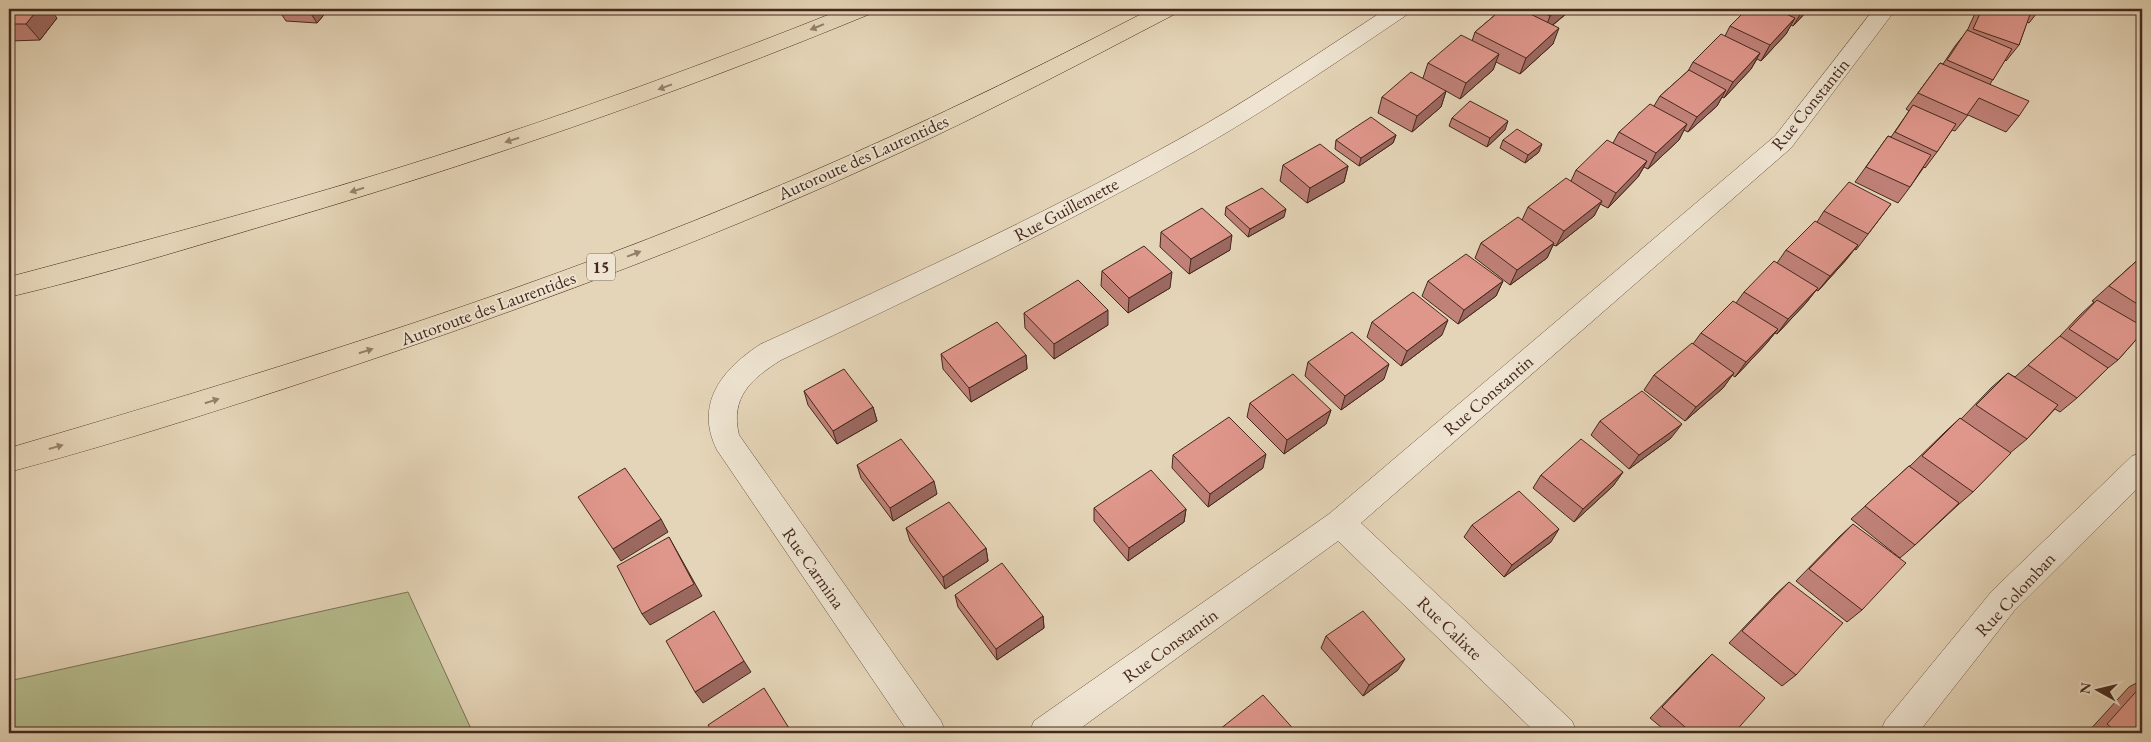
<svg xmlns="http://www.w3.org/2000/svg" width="2151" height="742" viewBox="0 0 2151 742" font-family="'EB Garamond',serif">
	<rect width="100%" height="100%" fill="#e5d5b8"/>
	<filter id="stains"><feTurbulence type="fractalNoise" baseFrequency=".004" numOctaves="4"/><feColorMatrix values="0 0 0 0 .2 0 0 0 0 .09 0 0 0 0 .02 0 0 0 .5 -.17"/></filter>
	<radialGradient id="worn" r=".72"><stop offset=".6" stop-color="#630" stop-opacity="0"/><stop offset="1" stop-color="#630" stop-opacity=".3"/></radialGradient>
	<!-- green -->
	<path fill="#b6bd8e" stroke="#7d7256" d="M408 592 473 733H9V681Z"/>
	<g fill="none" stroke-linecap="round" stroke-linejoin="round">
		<!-- minor casing -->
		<g stroke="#6c5344" stroke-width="1">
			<path id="minor" d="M1386 9H1411L1408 14C1338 61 1269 109 1195 151 1061 227 921 294 781 360 751 379 730 397 739 435L941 721 946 733H909L717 450C694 404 722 369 761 344 911 276 1061 207 1204 125 1266 89 1326 48 1386 9Z
				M1874 9H1896L1791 148 1361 523 1572 721 1577 733H1536L1338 541 1074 733H1029L1034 721 1329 514 1775 136Z
				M2142 453V484L2014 611 1918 733H1880L1885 721 1992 591 2132 456Z"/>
		</g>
		<!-- motorway casing -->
		<g stroke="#44281d" stroke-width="1">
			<path id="motorway" d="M843 9H873L870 14C671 96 469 166 263 226 179 251 94 277 9 297V277C151 239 293 202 433 157 572 113 708 63 843 9Z
				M1151 9H1178L1175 14C1083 62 992 110 899 153 729 232 553 298 376 358 255 399 132 439 9 472V448C255 376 501 301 738 203 879 145 1016 79 1151 9Z"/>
		</g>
		<!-- minor -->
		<use href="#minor" fill="#eee4d1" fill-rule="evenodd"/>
		<!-- motorway -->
		<use href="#motorway" fill="#e5d5b8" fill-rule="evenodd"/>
	</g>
	<!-- wall -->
	<path fill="#c08178" stroke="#44281d" d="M9 9 57 18 40 40 9 41Z
		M278 9H329L317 23 286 21Z
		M1502 9H1572L1553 25V44L1520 74 1496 62 1493 70 1460 99 1446 91 1441 107 1412 132 1378 113 1382 97 1423 78 1428 63 1472 41 1475 32Z
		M1747 9H1809L1793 26 1791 25 1786 34 1761 61 1757 59 1751 69 1724 98 1722 97 1717 106 1688 132 1684 130 1679 140 1648 169 1644 167 1638 177 1608 208 1600 204 1594 216 1556 246 1553 245 1547 258 1510 285 1475 258 1481 243 1522 220 1528 207 1571 181 1576 170 1613 143 1619 132 1654 106 1660 96 1688 71 1693 62 1725 36 1730 26Z
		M1977 9H2040L2029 23 2027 22 2019 45 2006 61 2005 60 1990 84 2019 116 2006 132 1968 115 1955 131 1952 130 1937 152 1925 168 1924 167 1910 187 1898 203 1855 182 1888 136 1891 137 1909 111 1906 109 1940 63 1943 64 1955 46 1967 31Z
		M1452 118 1505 130 1487 147 1449 126Z
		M1396 135 1393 143 1359 166 1335 149 1336 140Z
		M1503 140 1539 152 1525 163 1500 148Z
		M1283 165 1348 166 1344 182 1307 203 1280 181Z
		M1891 204 1856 250 1854 249 1846 260 1818 291 1816 290 1806 303 1777 334 1775 333 1766 344 1735 377 1732 375 1723 388 1685 421 1644 390 1654 375 1693 344 1701 333 1736 303 1744 292 1777 263 1786 250 1817 222 1824 211Z
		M1226 207 1284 217 1248 237 1225 215Z
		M1161 232 1230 250 1189 274 1160 247Z
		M2142 256V333L2118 360 2108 368 2077 398 2060 412 2055 409 2027 439 2010 453 1973 492 1958 505 1915 545 1900 558 1851 519 1909 466H1910L1945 432 1960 418 1961 419 1992 387 2008 373 2015 377 2059 337 2080 315 2094 302 2092 301Z
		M1102 271 1170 288 1128 313 1101 286Z
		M1428 281H1503L1496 296 1458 324 1422 296Z
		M1024 313 1108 325 1054 359 1025 328Z
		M1372 322 1442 335 1401 366 1367 337Z
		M941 354 1026 355 1027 369 971 402 943 369Z
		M1308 362 1384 379 1341 410 1305 376Z
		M804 391 873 407 877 421 837 444 808 405Z
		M1250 403 1331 410 1326 424 1284 454 1247 417Z
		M1600 421 1671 438 1629 469 1591 435Z
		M1173 455 1263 468 1208 507 1172 468Z
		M857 465 937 494 893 521 861 478Z
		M1623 472 1613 486 1574 522 1533 488 1541 475Z
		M1094 508 1186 509 1184 522 1128 561 1094 521Z
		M1853 524 1862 610 1847 622 1796 581 1839 537Z
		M1472 525 1551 542 1504 577 1464 537Z
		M906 528 986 548 988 561 945 589 910 541Z
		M1789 582 1796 675 1782 686 1729 643 1776 594Z
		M955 595 1043 616 1044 628 997 660 958 607Z
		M1326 636 1398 670 1363 696 1321 648Z
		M1712 654 1734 733H1668L1650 718 1700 666Z
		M2142 680V733H2087L2129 687Z"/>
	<!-- shaded-wall -->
	<path fill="#9c6961" stroke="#44281d" d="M38 9H50L57 18 40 40 26 24Z
		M308 9H329L317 23Z
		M1559 9H1572L1544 32 1550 16Z
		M1804 9H1809L1793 26 1803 10Z
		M1795 18 1786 34 1761 61 1770 45Z
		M1559 28 1553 44 1520 74 1526 58Z
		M1760 53 1751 69 1724 98 1733 82Z
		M1499 54 1493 70 1460 99 1466 83Z
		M1726 90 1717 106 1688 132 1697 117Z
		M1446 91 1441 107 1412 132 1417 116Z
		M1508 121 1505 130 1487 147 1490 138Z
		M1687 124 1679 140 1648 169 1656 153Z
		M1396 135 1393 143 1359 166 1361 158Z
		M1542 144 1539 152 1525 163 1528 155Z
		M1647 161 1638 177 1608 208 1616 193Z
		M1348 166 1344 182 1307 203 1310 188Z
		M1602 201 1594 216 1556 246 1564 231Z
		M1286 209 1284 217 1248 237 1250 229Z
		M1232 235 1230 250 1189 274 1191 259Z
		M1554 243 1547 258 1510 285 1517 270Z
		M1858 245 1846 260 1818 291 1830 276Z
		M1172 272 1170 288 1128 313 1129 298Z
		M1503 281 1496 296 1458 324 1464 310Z
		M1818 288 1806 303 1777 334 1788 319Z
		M1108 310V325L1054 359V344Z
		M1448 320 1442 335 1401 366 1407 351Z
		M1778 329 1766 344 1735 377 1746 362Z
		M1026 355 1027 369 971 402 969 388Z
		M1389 364 1384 379 1341 410 1345 396Z
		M1734 373 1723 388 1685 421 1696 407Z
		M873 407 877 421 837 444 833 431Z
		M1331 410 1326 424 1284 454 1287 440Z
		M1682 424 1671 438 1629 469 1639 455Z
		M1266 454 1263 468 1208 507 1210 494Z
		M1623 472 1613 486 1574 522 1583 509Z
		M934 481 937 494 893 521 890 508Z
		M1186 509 1184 522 1128 561 1129 548Z
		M661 519 668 532 621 561 613 549Z
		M1559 529 1551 542 1504 577 1512 565Z
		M669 537 702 596 650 625 642 614Z
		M986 548 988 561 945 589 943 577Z
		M1043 616 1044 628 997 660 996 649Z
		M1405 659 1398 670 1363 696 1369 685Z
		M744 661 751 672 703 703 695 692Z"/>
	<!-- building -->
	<path fill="#df968b" stroke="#44281d" d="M9 9H38L26 24H9Z
		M1502 9H1520L1559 28 1526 58 1475 32Z
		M1535 9H1559L1550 16Z
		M1747 9H1775L1795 18 1770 45 1730 26Z
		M1982 9H2032L2019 45 1973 29Z
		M1967 30 2012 49 1993 80 1947 60Z
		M1721 34 1760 53 1733 82 1693 62Z
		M1461 35 1499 54 1466 83 1428 63Z
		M1940 63 2029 101 2019 116 1979 98 1967 115 1918 93Z
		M1689 70 1726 90 1697 117 1660 96Z
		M1411 72 1446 91 1417 116 1382 97Z
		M1470 101 1508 121 1490 138 1452 118Z
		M1650 104 1687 124 1656 153 1619 132Z
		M1913 105 1956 124 1937 152 1895 132Z
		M1371 117 1396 135 1361 158 1336 140Z
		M1517 129 1542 144 1528 155 1503 140Z
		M1888 136 1931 155 1910 187 1866 167Z
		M1607 140 1647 161 1616 193 1576 170Z
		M1320 144 1348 166 1310 188 1283 165Z
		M1566 178 1602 201 1564 231 1528 207Z
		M1849 182 1891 204 1868 234 1824 211Z
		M1262 188 1286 209 1250 229 1226 207Z
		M1202 208 1232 235 1191 259 1161 232Z
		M1518 217 1554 243 1517 270 1481 243Z
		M1815 221 1858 245 1830 276 1786 250Z
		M1144 246 1172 272 1129 298 1102 271Z
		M1466 254 1503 281 1464 310 1428 281Z
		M2142 256V307L2109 286Z
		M1774 261 1818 288 1788 319 1744 292Z
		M1078 280 1108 310 1054 344 1024 313Z
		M1413 292 1448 320 1407 351 1372 322Z
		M2097 300 2142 326V333L2118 360 2069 329Z
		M1733 301 1778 329 1746 362 1701 333Z
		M997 322 1026 355 969 388 941 354Z
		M1352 332 1389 364 1345 396 1308 362Z
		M2060 336 2108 368 2077 398 2028 365Z
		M1692 343 1734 373 1696 407 1654 375Z
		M844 369 873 407 833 431 804 391Z
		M2008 373 2058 405 2027 439 1976 405Z
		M1293 374 1331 410 1287 440 1250 403Z
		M1642 391 1682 424 1639 455 1600 421Z
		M1229 417 1266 454 1210 494 1173 455Z
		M1960 418 2011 453 1973 492 1922 456Z
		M901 439 934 481 890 508 857 465Z
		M1581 439 1623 472 1583 509 1541 475Z
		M1909 466 1959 503 1915 545 1865 506Z
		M625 468 661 519 613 549 578 497Z
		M1151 470 1186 509 1129 548 1094 508Z
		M1519 491 1559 529 1512 565 1472 525Z
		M949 502 986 548 943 577 906 528Z
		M1853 524 1906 563 1862 610 1809 569Z
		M669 537 694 584 642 614 617 566Z
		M1002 563 1043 616 996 649 955 595Z
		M1789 582 1843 623 1796 675 1742 631Z
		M714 611 744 661 695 692 666 641Z
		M1363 611 1405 659 1369 685 1326 636Z
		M1712 654 1765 698 1734 733H1692L1662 707Z
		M2142 685V733H2118L2107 724Z
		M764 688 792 733H713L708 725Z
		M1263 695 1297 733H1215Z"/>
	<!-- one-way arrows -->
	<defs><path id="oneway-solid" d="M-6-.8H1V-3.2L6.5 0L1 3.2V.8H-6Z" transform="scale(1.25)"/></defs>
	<g fill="#947e6a">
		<use href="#oneway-solid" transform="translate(817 27) rotate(158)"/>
		<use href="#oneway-solid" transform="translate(665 87) rotate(160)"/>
		<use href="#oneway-solid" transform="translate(512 140) rotate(162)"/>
		<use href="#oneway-solid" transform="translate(357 190) rotate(162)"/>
		<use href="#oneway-solid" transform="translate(634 254) rotate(-21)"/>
		<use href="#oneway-solid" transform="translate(366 351) rotate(-18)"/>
		<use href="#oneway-solid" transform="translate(212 401) rotate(-17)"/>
		<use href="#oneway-solid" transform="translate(56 447) rotate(-16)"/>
	</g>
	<g text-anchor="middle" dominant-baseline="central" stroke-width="4" stroke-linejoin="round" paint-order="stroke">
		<!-- shield labels -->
		<rect fill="#eee4d1" stroke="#776053" stroke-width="1" x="587" y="253.5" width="28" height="27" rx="4"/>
		<g font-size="16" font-weight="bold" fill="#44281d">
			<text x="601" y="267">15</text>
		</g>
		<!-- street labels -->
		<g font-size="18" fill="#44281d" stroke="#eee4d1">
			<text transform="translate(1810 104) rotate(-51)">Rue Constantin</text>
			<text transform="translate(863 157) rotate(-24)">Autoroute des Laurentides</text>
			<text transform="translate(1066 209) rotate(-28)">Rue Guillemette</text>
			<text transform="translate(488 308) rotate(-20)">Autoroute des Laurentides</text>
			<text transform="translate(1488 395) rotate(-41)">Rue Constantin</text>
			<text transform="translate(814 568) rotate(55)">Rue Carmina</text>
			<text transform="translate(2015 594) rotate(-47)">Rue Colomban</text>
			<text transform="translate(1450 628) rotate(44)">Rue Calixte</text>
			<text transform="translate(1170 645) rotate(-36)">Rue Constantin</text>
		</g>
	</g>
	<!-- margin -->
	<rect width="2151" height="742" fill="none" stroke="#e5d5b8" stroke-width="30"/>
	<rect x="10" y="10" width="2131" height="722" fill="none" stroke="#44281d" stroke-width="2.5"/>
	<rect x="15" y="15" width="2121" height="712" fill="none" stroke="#44281d"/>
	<!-- north arrow -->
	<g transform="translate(2098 690) rotate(278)" stroke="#eee4d1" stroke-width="4" paint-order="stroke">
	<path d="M0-4L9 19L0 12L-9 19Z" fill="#44281d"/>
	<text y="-8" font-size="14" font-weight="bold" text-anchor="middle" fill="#44281d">N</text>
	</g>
	<rect width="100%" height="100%" filter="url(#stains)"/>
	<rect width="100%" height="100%" fill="url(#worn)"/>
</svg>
